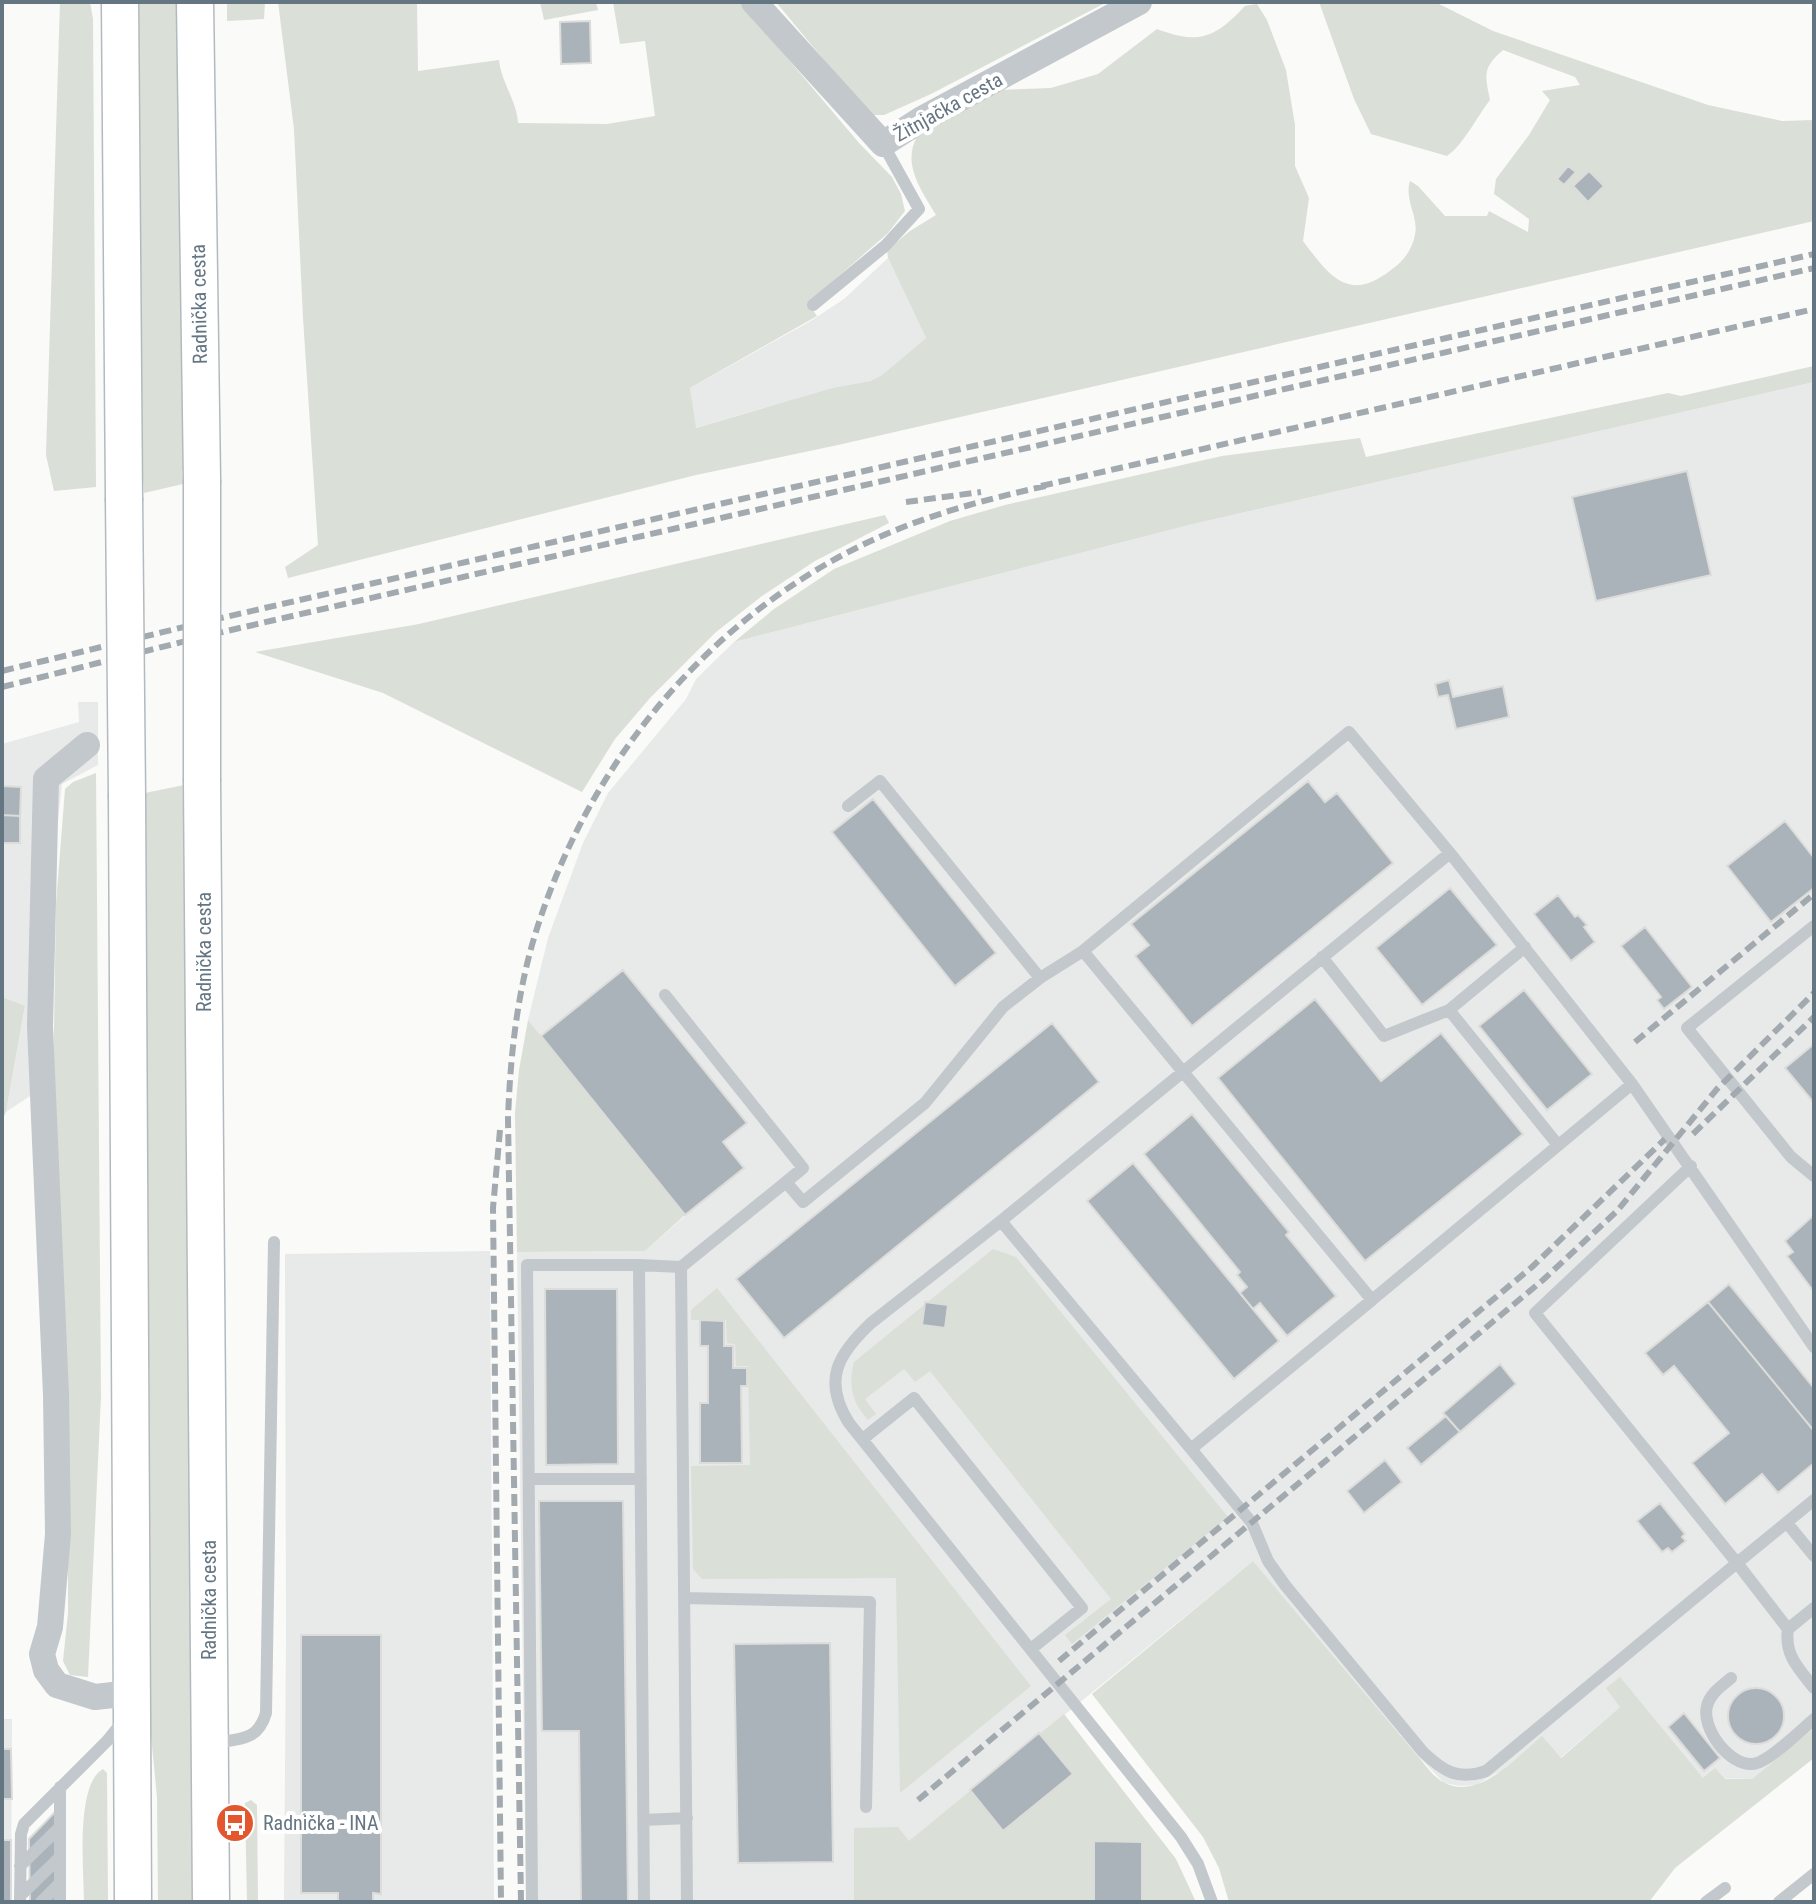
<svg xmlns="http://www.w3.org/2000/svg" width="1816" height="1904" viewBox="0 0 1816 1904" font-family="'Roboto Condensed',sans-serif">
	<rect width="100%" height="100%" fill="#fafaf8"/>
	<!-- built -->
	<path fill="#e8e9e9" d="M888 258 926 338 882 375 870 381 832 388 695 428 690 388 809 322 844 299Z
		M1814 382V1728L1752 1779 1703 1778 1620 1707 1560 1758 1497 1773 1476 1785 1460 1786 1444 1783 1416 1754 1253 1561 909 1842 854 1828V1902H526L517 1252 645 1251 685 1216 528 1020 548 938 583 843 608 793 686 699 696 679 734 642 1193 524Z
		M78 702H98V765L62 784 52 874 51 1082 6 1112 25 1007 2 997V744L79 722Z
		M490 1251 494 1902H284L286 1637 285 1254Z
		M2 1719H12L11 1902H2Z"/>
	<!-- green -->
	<path fill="#dadfd7" d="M60 2H90L93 19 96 487 54 491 46 455Z
		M131 2H185L190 468 182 470 183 484 144 493 143 478H137Z
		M227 2H265L264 19 227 21Z
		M278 2H417L418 71 499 60C501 82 517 101 518 123L607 124 655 116 645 41 620 44 613 2H740L859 143 892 177 901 194 905 211 888 233 808 303 817 316 690 388 696 428 832 388 870 381 882 375 926 338 888 258 887 250 910 231 936 215C921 190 901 163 918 135L999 90 1051 88 1098 74 1157 29C1199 45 1215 38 1245 6L1257 4 1267 20 1286 70 1295 125V166L1309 198 1303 241C1330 277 1349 303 1391 270 1403 262 1412 250 1415 235 1419 217 1404 200 1410 181L1418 186 1445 216H1487L1489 211 1528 232 1529 219 1494 194 1496 179 1529 135 1550 100 1542 91 1580 85 1575 77 1503 50C1482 68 1485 75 1490 100 1476 118 1464 144 1447 156L1371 134 1354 99 1319 2H1435L1493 31 1708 105 1782 121 1814 120V221L838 445 696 475 288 578 285 567 318 545 303 318 294 129Z
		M540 2H596L598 10 544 20Z
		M776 2H1107L931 94 884 115H870L866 111Z
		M1814 366V382L1193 524 734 642 774 609 834 569 950 521 1005 505 1222 456 1360 438 1366 457 1668 393 1681 396Z
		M885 515 889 523 815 561 762 596 716 632 650 698 615 739 582 792 383 693 255 652 419 624Z
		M96 773 101 1396 88 1677 70 1675 63 1661 68 1613V1420L53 1092 56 904 65 789 73 782Z
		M184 785 199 1902H158L157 1797 150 1725 141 811 146 810 145 793Z
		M2 997 25 1006 6 1112 2 1120Z
		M528 1020 685 1215 645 1251 517 1252 515 1113 519 1070Z
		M993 1249 1016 1257 1228 1517 1072 1644 1065 1635 1111 1599 930 1371 915 1382 904 1369 865 1399 876 1414 868 1420C852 1402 848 1386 854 1362Z
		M717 1288 1031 1686 900 1793 896 1578 702 1579 693 1569 691 1466 750 1465 748 1366H736L735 1344 727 1343 726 1320H691V1310Z
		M1253 1561 1416 1754C1424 1763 1432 1776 1443 1782 1478 1802 1517 1757 1542 1736L1561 1758 1620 1707 1606 1688 1620 1677 1703 1778 1715 1768 1725 1779H1752L1814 1728V1758L1675 1868 1649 1902H1229L1219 1868 1203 1837 1092 1694Z
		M1064 1714 1176 1859 1196 1902H854V1828L898 1827 909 1841Z
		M103 1769 107 1773 108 1902H84C84 1873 75 1784 103 1769Z
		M251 1800 257 1805 258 1902H247L245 1803Z"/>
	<!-- building -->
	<path fill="#aab3b9" stroke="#dcdcda" stroke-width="2" d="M590 21 591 63 561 64 560 22Z
		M1568 166 1576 172 1564 185 1557 179Z
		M1589 171 1604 186 1588 202 1573 186Z
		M1687 471 1711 575 1596 601 1572 497Z
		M1449 680 1453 697 1503 686 1509 717 1456 729 1448 695 1438 697 1435 684Z
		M1308 781 1325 802 1337 793 1393 863 1192 1026 1135 956 1149 945 1131 924Z
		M2 786 21 787 20 816 2 815Z
		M873 799 996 953 955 986 832 832Z
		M2 815 20 816V843H2Z
		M1785 821 1814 858V888L1771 922 1727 866Z
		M1450 888 1497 945 1422 1005 1376 948Z
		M1558 895 1575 917 1578 915 1587 925 1584 927 1595 942 1571 961 1534 914Z
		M1645 927 1692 987 1664 1009 1657 1000 1661 997 1621 946Z
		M623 970 747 1123 723 1142 744 1168 685 1215 541 1036Z
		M1524 990 1592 1074 1547 1110 1479 1026Z
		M1315 999 1381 1081 1441 1033 1523 1134 1365 1261 1218 1078Z
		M1052 1023 1099 1082 784 1338 736 1279Z
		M1814 1044V1103L1785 1068Z
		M1192 1114 1289 1232 1286 1235 1336 1296 1287 1336 1260 1303 1253 1309 1240 1293 1247 1287 1237 1275 1240 1272 1144 1154Z
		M1133 1163 1279 1341 1234 1379 1087 1201Z
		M1814 1215V1292L1787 1256 1793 1252 1785 1241Z
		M1729 1284 1814 1388V1431L1708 1302Z
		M545 1289H617L618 1464 546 1465Z
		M925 1302 948 1305 945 1328 922 1325Z
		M1708 1302 1814 1431V1463L1778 1493 1762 1474 1725 1504 1692 1463 1729 1433 1674 1366 1663 1375 1645 1353Z
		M700 1320 724 1321V1346H733V1368H747V1386H741L742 1463H700V1403H708V1346H700Z
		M1500 1364 1516 1384 1460 1432 1443 1413Z
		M1446 1416 1460 1432 1421 1465 1407 1448Z
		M1385 1460 1402 1482 1364 1513 1347 1491Z
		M539 1501H623L628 1902H581L579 1731H542Z
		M1660 1503 1685 1534 1682 1537 1686 1541 1672 1552 1668 1548 1662 1552 1637 1521Z
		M301 1635H381V1894L373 1893V1902H338V1893H301Z
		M830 1643 833 1862 738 1863 734 1644Z
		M1728 1716a28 28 0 1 1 56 0a28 28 0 1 1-56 0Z
		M1684 1713 1720 1758 1704 1771 1668 1727Z
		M1039 1733 1073 1774 1003 1831 970 1790Z
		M2 1749H11L12 1799H2Z
		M55 1812V1902H30L29 1839Z
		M2 1840H11V1902H2Z
		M1094 1841 1142 1842V1902H1094Z"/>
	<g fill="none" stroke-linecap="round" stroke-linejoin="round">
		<!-- secondary casing -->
		<g stroke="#b3babf" stroke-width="39">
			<path id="secondary" d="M120 2 124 498
				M195 2 202 480
				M202 781 211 1902
				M127 797 133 1902"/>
		</g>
		<!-- service -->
		<path stroke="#c3c8cc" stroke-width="12" d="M813 305 885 246 919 209 883 144
			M848 806 880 781 1040 978
			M1814 926 1687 1028 1791 1157 1814 1176
			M1083 951 1372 1300 1632 1084
			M1322 957 1384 1036 1449 1010 1525 947
			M665 995 803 1168 786 1182
			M1449 1010 1558 1145
			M1001 1221 1191 1449 1372 1300
			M639 1265 681 1267 786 1182 803 1202 925 1103 1003 1007 1040 978 1083 951 1349 732 1450 853 1632 1084 1814 1347
			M681 1267 687 1902
			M864 1438 914 1398 1082 1608 1031 1649
			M1191 1449 1252 1523 1268 1561 1285 1585 1423 1752C1443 1771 1458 1781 1486 1771L1737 1563 1535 1313 1691 1166
			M529 1479H641
			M1814 1500 1737 1563 1788 1629C1784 1655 1799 1669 1814 1688
			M1787 1523 1814 1556
			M684 1598 870 1602 866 1807
			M1788 1629 1814 1608
			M1731 1678C1722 1686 1710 1693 1707 1706 1701 1728 1729 1766 1753 1764 1768 1763 1801 1730 1814 1719
			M214 1743C239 1739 258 1741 266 1713L274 1242
			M60 1787V1902
			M644 1820 687 1818
			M20 1866 60 1827
			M20 1896 60 1857
			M20 1902 21 1834 24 1824 107 1741 124 1720
			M41 1902 60 1883
			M532 1902 527 1265H639L644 1902
			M1212 1902 1198 1864 1181 1837 849 1423C822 1380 838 1354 871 1323L1001 1221 1450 853
			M1706 1902 1725 1888
			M1779 1902 1814 1874"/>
		<!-- minor -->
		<path stroke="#c3c8cc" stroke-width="26" d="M754 2 883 144 922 119 1139 2
			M87 745 46 779 40 1026 56 1395 58 1534 50 1627 42 1654 46 1670 57 1685 95 1697 131 1693"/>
		<!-- secondary -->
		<use href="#secondary" stroke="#fff" stroke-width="36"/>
		<!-- rail -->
		<path stroke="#a2aab0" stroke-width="6" stroke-dasharray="12 6" stroke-linecap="butt" d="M1041 486 1814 309
			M906 502 981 492
			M2 671 221 618 1814 254
			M2 687 218 633 1814 268
			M1635 1042 1814 894
			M500 1130 493 1208 501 1902
			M1693 1134 1814 1017
			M1059 1661 1532 1267 1665 1139
			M918 1800 1543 1280 1617 1211 1717 1089 1814 993
			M521 1902 508 1119C510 1061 516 1002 532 945 583 768 708 615 877 538 933 513 991 498 1050 485"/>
		<!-- secondary-bridge casing -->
		<g stroke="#b3babf" stroke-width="39" stroke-linecap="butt">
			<path id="secondary-bridge" d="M202 480V781
				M124 498 127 797"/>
		</g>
		<!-- secondary-bridge -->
		<use href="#secondary-bridge" stroke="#fff" stroke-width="36"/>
	</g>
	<!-- icons -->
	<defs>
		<g id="bus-disc" transform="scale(2)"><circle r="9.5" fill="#e4572e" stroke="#fff"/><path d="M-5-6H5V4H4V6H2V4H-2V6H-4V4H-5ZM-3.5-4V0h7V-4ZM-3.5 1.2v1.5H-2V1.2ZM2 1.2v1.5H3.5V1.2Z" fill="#fff"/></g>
	</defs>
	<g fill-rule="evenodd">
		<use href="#bus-disc" x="235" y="1823"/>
	</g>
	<g text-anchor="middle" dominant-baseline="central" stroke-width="8" stroke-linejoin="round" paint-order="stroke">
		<!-- street labels -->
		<g font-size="20" fill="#657683" stroke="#fff">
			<text transform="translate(948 107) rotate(-29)">Žitnjačka cesta</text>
			<text transform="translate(199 304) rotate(-91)">Radnička cesta</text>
			<text transform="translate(204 952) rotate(-90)">Radnička cesta</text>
			<text transform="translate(209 1600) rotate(-90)">Radnička cesta</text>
		</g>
		<!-- poi labels -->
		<g font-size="20" fill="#657683" stroke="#fff" text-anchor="start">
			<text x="263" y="1823">Radnička - INA</text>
		</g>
	</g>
	<!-- border -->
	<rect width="1816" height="1904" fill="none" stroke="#657683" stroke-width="8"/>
</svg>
